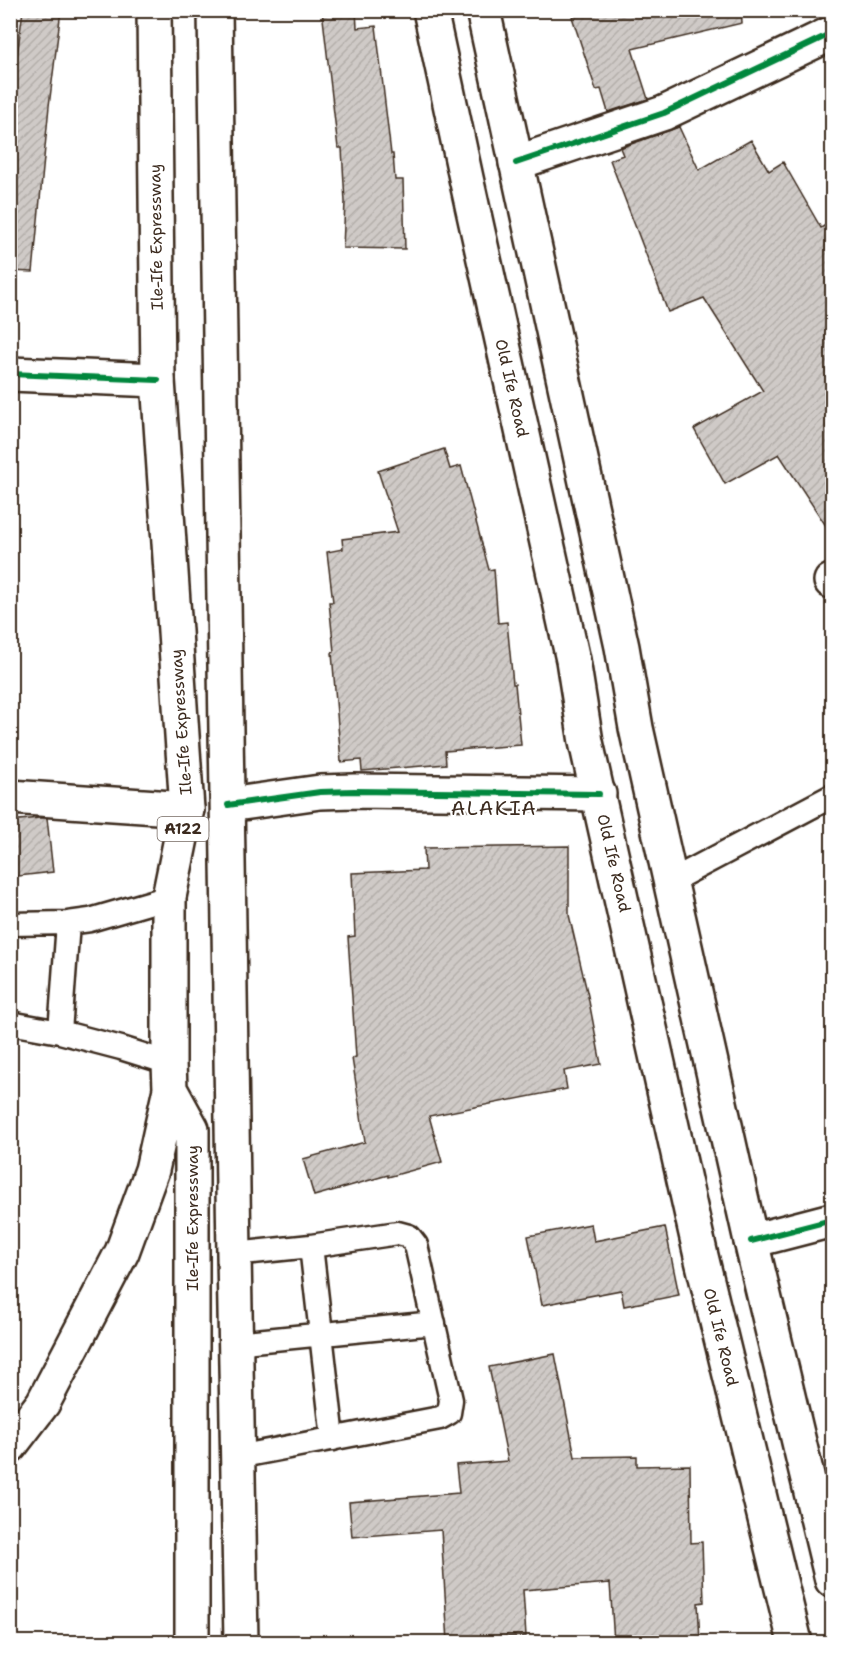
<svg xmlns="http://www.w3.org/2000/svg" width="843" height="1653" viewBox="0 0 843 1653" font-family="'Shantell Sans',sans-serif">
	<defs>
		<pattern id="building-hatch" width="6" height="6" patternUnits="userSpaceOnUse" patternTransform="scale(1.5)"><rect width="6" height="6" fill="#cfcac7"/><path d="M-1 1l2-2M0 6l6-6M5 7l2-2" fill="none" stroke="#b3aeaa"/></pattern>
	</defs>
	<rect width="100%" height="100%" fill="#fff"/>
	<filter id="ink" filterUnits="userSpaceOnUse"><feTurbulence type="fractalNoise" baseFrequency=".0167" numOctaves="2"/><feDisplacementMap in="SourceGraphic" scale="12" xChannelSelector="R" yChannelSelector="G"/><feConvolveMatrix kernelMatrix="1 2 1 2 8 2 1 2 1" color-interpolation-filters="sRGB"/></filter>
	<g filter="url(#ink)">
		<!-- building -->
		<path fill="url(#building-hatch)" stroke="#3b2a1e" stroke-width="1.5" d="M23 10H61L49 106 33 272 10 271V110Z
			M322 10H356L357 28 376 26 391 154H393L395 180H403L405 249 343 248 345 202 342 148H338Z
			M591 10H741L742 23 632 49 648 99 608 112 601 89 596 90 572 17Z
			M679 127 699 170 751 140 769 171 783 162 821 228 832 221V535L779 454 725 484 694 429 763 391 704 298 668 312 610 160 623 155 620 148Z
			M444 449 450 469 461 466 489 570 494 569 498 623 507 622 513 684H515L521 745 445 751 446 764 362 771 361 760 341 762 332 653 334 652 329 602H333L327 552 343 549 342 539 398 532 378 471Z
			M39 818H47L53 872 10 877V821Z
			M569 846V915L588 996 601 1064 564 1071 567 1089 429 1116 442 1162 388 1177V1175L314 1196 303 1159 365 1142 352 1058 356 1057 348 937 355 936 352 873 425 870 424 848Z
			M591 1224 594 1241 665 1227 679 1295 624 1306 621 1290 542 1305 528 1236Z
			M555 1354 575 1457 637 1456V1466L690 1465 691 1543 702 1542 704 1602 698 1603 700 1642H614L610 1583 523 1590 526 1636 504 1637V1642H448L441 1530 352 1537 349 1502 459 1493 456 1465 508 1461 489 1367Z"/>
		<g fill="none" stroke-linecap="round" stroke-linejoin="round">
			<!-- lane casing -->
			<g stroke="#3b2a1e" stroke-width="27">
				<path id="lane" d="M671 881 832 796
					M10 924 68 923 90 920 169 897
					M10 1023 60 1032 121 1048 169 1063
					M60 1032 68 923
					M311 1246 333 1439
					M234 1254 311 1246 398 1233 409 1236 416 1245 451 1400 449 1413 440 1418 237 1457
					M235 1343 434 1323"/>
			</g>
			<!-- street casing -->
			<g stroke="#3b2a1e" stroke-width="38">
				<path id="street" d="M516 163 664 113 832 33
					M10 374 158 380
					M831 581H832
					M228 805 320 792 354 791 599 794
					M751 1241 832 1220"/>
			</g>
			<!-- secondary casing -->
			<g stroke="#3b2a1e" stroke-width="38">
				<path id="secondary" d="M10 797 187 809"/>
			</g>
			<!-- primary casing -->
			<g stroke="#3b2a1e" stroke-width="38">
				<path id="primary" d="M430 10 466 178 573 660 586 742 701 1256 795 1642
					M483 10 622 647 636 728 751 1241 832 1580"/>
			</g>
			<!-- highway casing -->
			<g stroke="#3b2a1e" stroke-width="38">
				<path id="highway" d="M154 10 158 380 187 809 169 897V1063L170 1089 192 1129V1642
					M215 10 234 1254 241 1642
					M10 1446 43 1403 122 1252 152 1170 170 1089"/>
			</g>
			<!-- lane -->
			<use href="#lane" stroke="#fff" stroke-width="22"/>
			<!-- street -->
			<use href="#street" stroke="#fff" stroke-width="33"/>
			<!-- secondary -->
			<use href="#secondary" stroke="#fff" stroke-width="33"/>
			<!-- primary -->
			<use href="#primary" stroke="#fff" stroke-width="33"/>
			<!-- highway -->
			<use href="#highway" stroke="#fff" stroke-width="33"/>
			<!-- cycleway casing -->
			<g stroke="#fff" stroke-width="10">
				<path id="cycleway" d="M516 163 664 113 832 33
					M10 374 158 380
					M228 805 320 792 354 791 599 794
					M751 1241 832 1220"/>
			</g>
			<!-- cycleway -->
			<use href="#cycleway" stroke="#00873e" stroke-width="6"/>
		</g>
	</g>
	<g text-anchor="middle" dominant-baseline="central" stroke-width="4.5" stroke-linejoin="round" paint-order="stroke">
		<!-- shield labels -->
		<rect fill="#fff" stroke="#766a62" stroke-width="1.5" x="157.5" y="817" width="51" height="24" rx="4.5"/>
		<g font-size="15" font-weight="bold" fill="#3b2a1e">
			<text x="183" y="829">A122</text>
		</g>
		<!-- street labels -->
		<g font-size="16" fill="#3b2a1e" stroke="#fff">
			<text transform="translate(156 237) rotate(-91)">Ile-Ife Expressway</text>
			<text transform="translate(512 388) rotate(77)">Old Ife Road</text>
			<text transform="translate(181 722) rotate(-94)">Ile-Ife Expressway</text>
			<text transform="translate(614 863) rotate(77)">Old Ife Road</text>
			<text transform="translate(192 1218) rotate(-90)">Ile-Ife Expressway</text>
			<text transform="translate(721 1337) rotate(76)">Old Ife Road</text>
		</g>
		<!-- quarter labels -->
		<g font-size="20" letter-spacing="1.5" fill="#3b2a1e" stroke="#fff">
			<text x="494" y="808">ALAKIA</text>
		</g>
	</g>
	<!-- margin -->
	<rect width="843" height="1653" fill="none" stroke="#fff" stroke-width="36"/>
	<rect x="18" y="18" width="807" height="1617" fill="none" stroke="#3b2a1e" stroke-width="2" filter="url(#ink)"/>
</svg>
